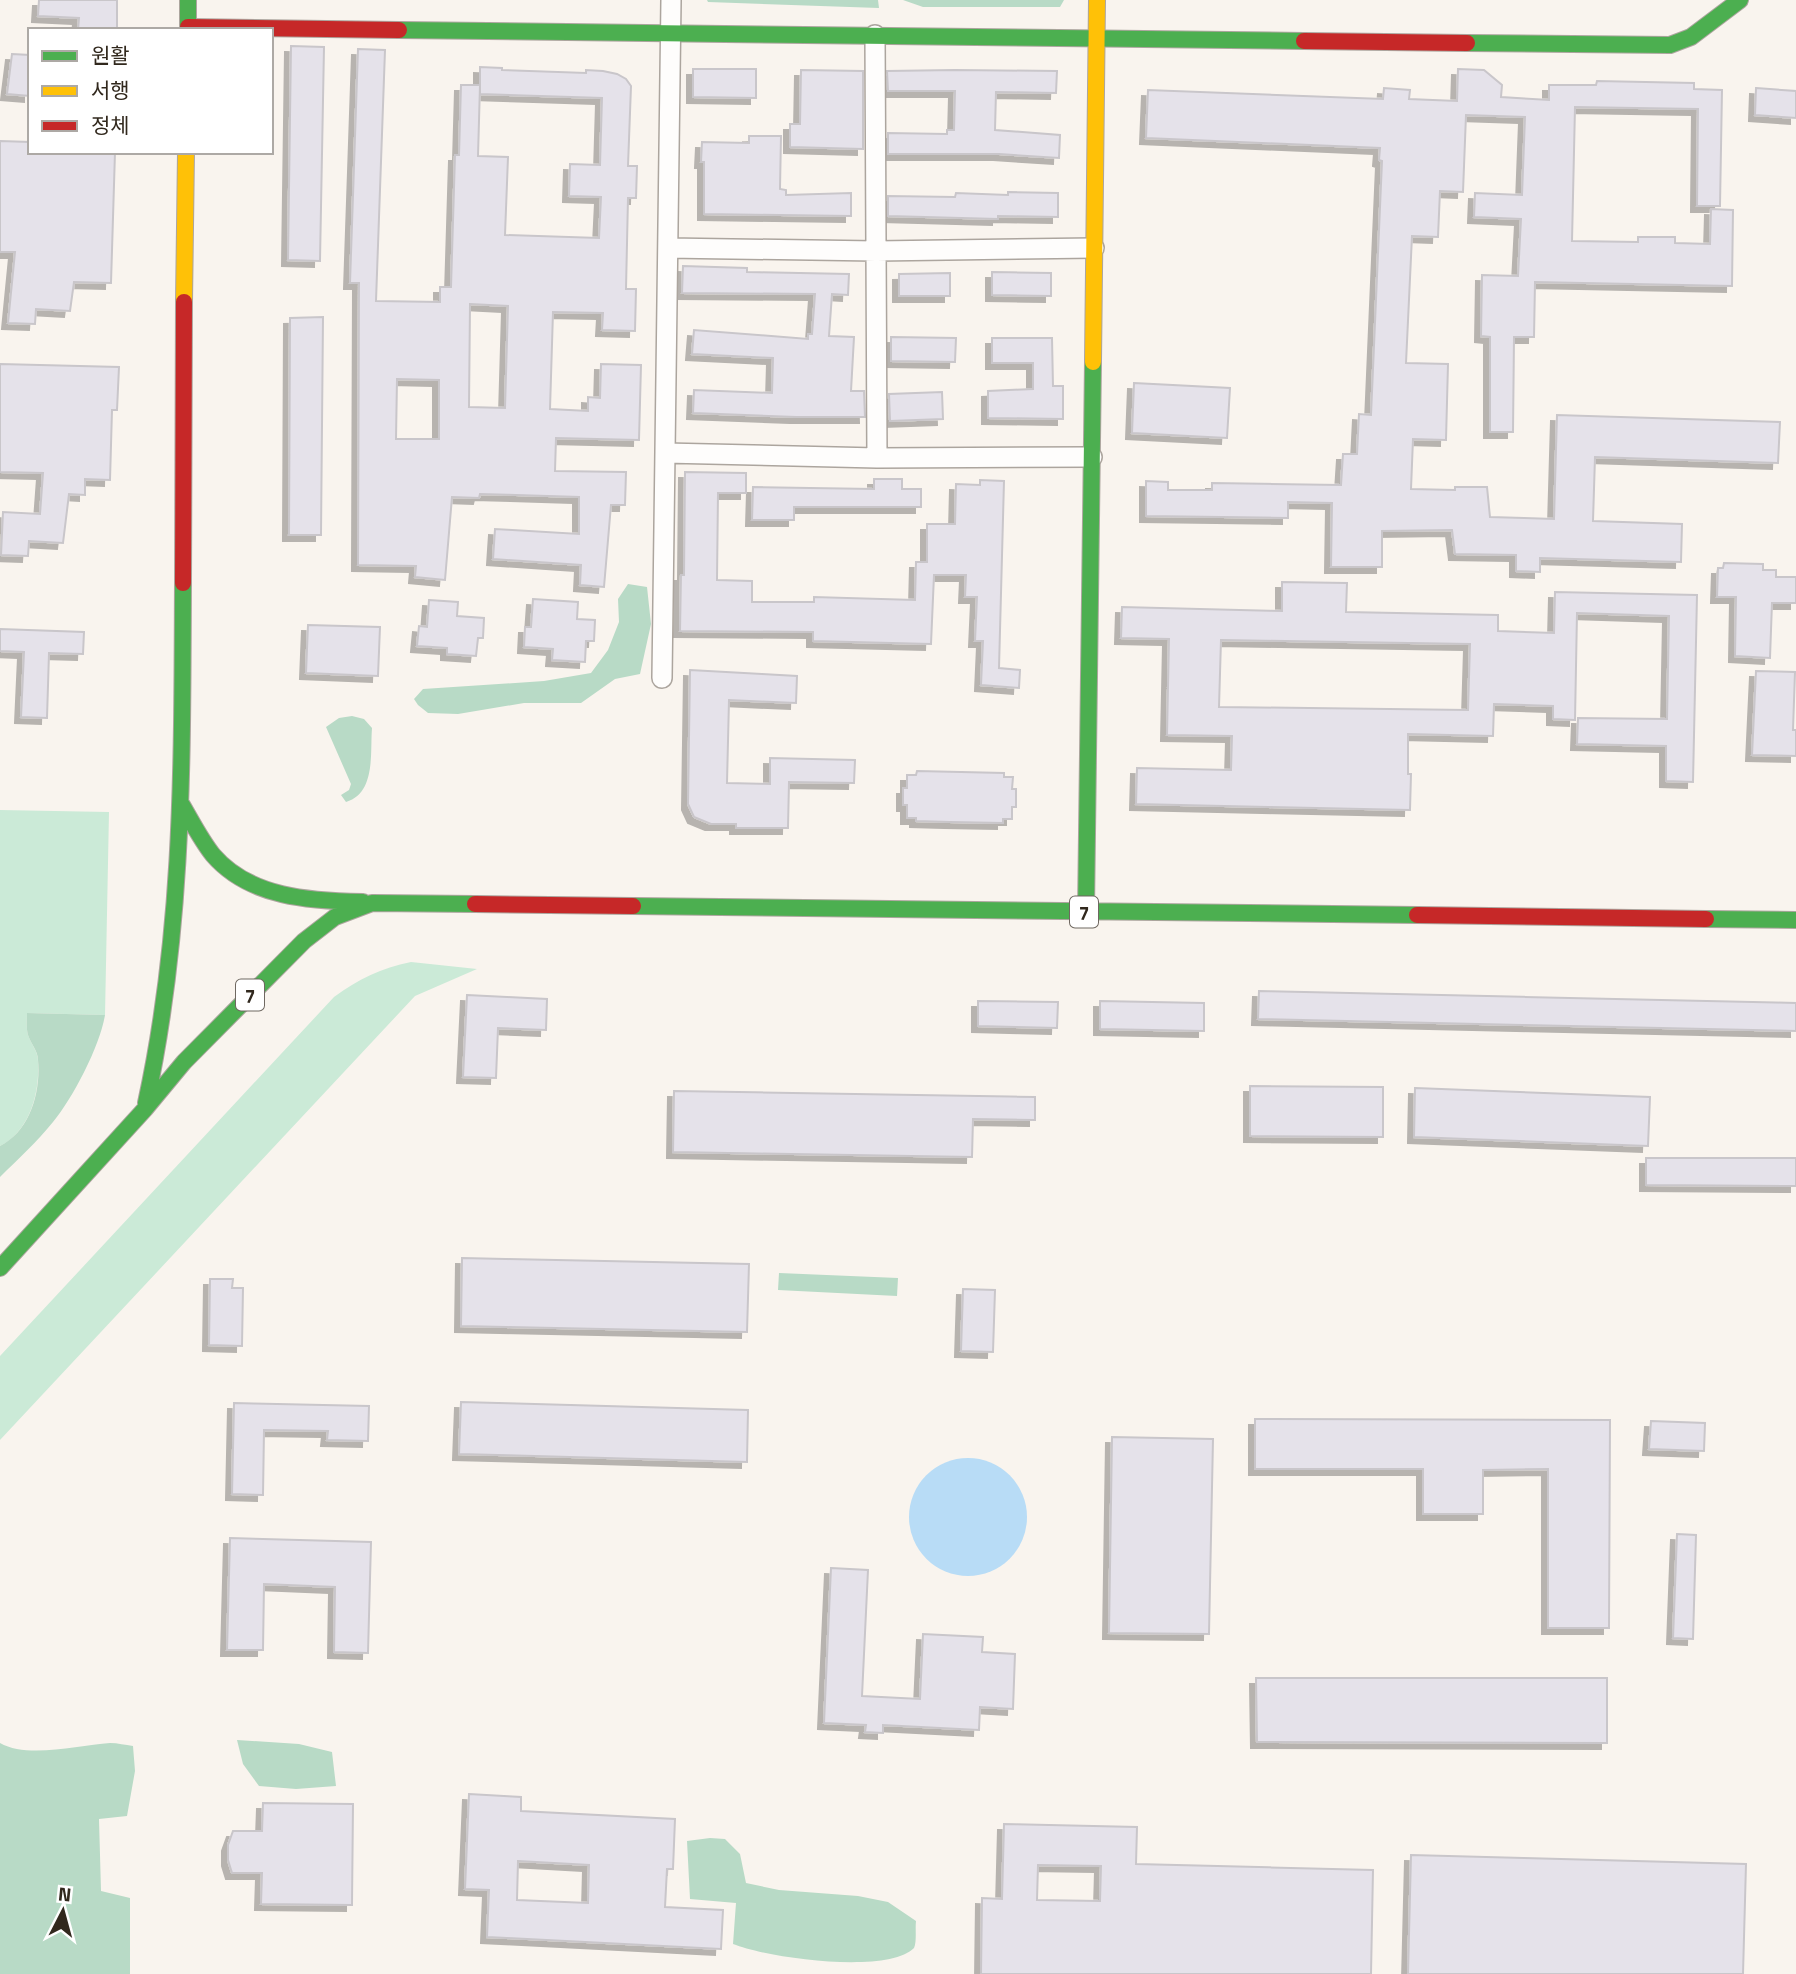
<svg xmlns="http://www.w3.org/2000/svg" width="1796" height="1974" viewBox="0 0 1796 1974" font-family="'Titillium Web','Noto Sans KR',sans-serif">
	<defs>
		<filter id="shadow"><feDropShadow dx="-6" dy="6" stdDeviation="0" flood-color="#0004"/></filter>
	</defs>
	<rect width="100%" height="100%" fill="#f9f4ee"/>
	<!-- green -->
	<path fill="#cbead7" d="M0 810 109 812 105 1015 27 1013C27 1020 26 1028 28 1035 31 1044 38 1051 38 1061 40 1092 30 1131 0 1146Z
		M411 962 477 969 415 996 0 1440V1356L334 997C359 979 381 968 411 962Z"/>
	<!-- forest -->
	<path fill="#b8dac6" d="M707 0H878L879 8 708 2Z
		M903 0H1064L1060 7H923Z
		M628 584 647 587 651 624 640 674 615 679 581 703H524L458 714 428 713 418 705 414 699 423 689 544 681 591 673 608 650 619 622 618 599Z
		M352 716 364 719 372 728C370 753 376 793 346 802L341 795 349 790 351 784 326 727 339 718Z
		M27 1013 105 1015C100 1046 73 1098 53 1122 37 1142 18 1159 0 1177V1146C30 1131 41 1092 38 1060 38 1051 31 1044 28 1035 26 1028 27 1020 27 1013Z
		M779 1273 898 1278 897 1296 778 1290Z
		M237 1740 299 1744 332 1752 336 1786 296 1789 259 1786 243 1764Z
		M0 1743C28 1759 79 1745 110 1743 118 1743 125 1745 133 1746L135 1771 127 1816 99 1819 101 1891 130 1898V1974H0Z
		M710 1838 725 1839 740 1854 746 1883 779 1890 858 1896 888 1902 916 1921C915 1929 917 1941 914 1948 889 1974 771 1959 733 1944L736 1903 690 1899 687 1841Z"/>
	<!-- water -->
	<path fill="#b8dcf6" d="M909 1517a59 59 0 1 1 118 0a59 59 0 1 1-118 0Z"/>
	<!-- building -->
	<path fill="#e5e2ea" stroke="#c9c6ca" stroke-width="2" fill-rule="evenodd" filter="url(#shadow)" d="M39 0H117V30H78L79 18 38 16Z
		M291 46 324 47 320 261 288 260Z
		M358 49 385 50 376 301 440 302V287H451L455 155H459L461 85H480L478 156 508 157 505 235 599 238 601 197 569 196 570 164 600 165 602 98 480 94V67L502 68V70L586 73V70L603 71 617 74 626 79 631 86 628 166H637L636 198H628L626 289H636L635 331 602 330 603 313 553 312 550 409 588 411V397L600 398 601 364 641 365 639 440 556 438 555 471 626 472 625 505H611L604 587 580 585 581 565 493 559 495 529 579 534V497L480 494 479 498 452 497 445 580 415 577 416 566 358 565 359 283H350ZM470 304 508 306 505 408 469 407ZM397 379 439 380V439H396Z
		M12 54 30 55V96L7 94Z
		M693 69H756V98L693 97Z
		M1458 69 1484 70 1502 85 1501 97 1549 100V85H1596L1597 81 1694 83V89L1722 90 1720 206H1697L1698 109 1575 107 1572 241 1638 242V237H1675V243L1710 244 1711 209 1733 210 1732 286 1535 282 1534 337H1514L1513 432H1490V337L1481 336 1482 275 1518 276 1521 219 1474 217 1475 193 1522 195 1525 117 1466 115 1463 192 1440 191 1438 237 1412 236 1406 363 1448 364 1446 440 1413 439 1411 489 1455 490V487H1487L1490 517 1554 519 1557 415 1780 422 1778 463 1595 457 1593 521 1682 524 1681 562 1540 558V572L1516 571V555L1455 554 1452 530 1382 531V567H1331L1332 503 1288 502V518L1146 516V481L1168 482V490H1212V483L1341 485 1343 454H1357L1359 414 1371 415 1382 161 1379 160 1380 148 1146 138 1148 90 1383 99 1384 88 1410 90 1409 99 1457 101Z
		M801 70 863 71V149L790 147V124H800Z
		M955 70 1057 71 1056 93 996 92 995 130 1060 135 1059 158 999 154H888V133L947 134V130H954L955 91H888L887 71Z
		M1756 88 1796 91V118L1755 115Z
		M749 136H781L780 189 786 190V195L851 193V216L704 214V162H701L702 142 749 143Z
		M0 141 30 142V152H115L111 283 74 282 70 311 36 309 35 324 8 323 15 252H0Z
		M1008 192 1058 193V217L998 216V219L888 216V196L955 197 956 193 1008 195Z
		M683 266 747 268V272L849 274 848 295 832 294 829 336 854 337 851 391H864L865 417H796L693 413 694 390 772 393 773 358 692 354 694 330 808 339V334H812L815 294 682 293Z
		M992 272 1051 273V296L992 295Z
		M950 273V296H899V274Z
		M323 317 321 535H289L290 318Z
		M891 337 956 338 955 362 891 361Z
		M992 338H1052L1053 386H1063V419L988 418V391L1033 389V363H992Z
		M0 364 119 367 117 410H112L110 480 85 479V495L69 494 63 543 29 541 28 556 1 555 3 512 40 514 43 473 0 472Z
		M1134 383 1230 388 1227 438 1132 433Z
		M942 392 943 419 890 421 889 394Z
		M685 472 746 473V493H718L717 580 752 581V602H814V597L915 600 916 562H927V524H955L956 484 980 485V480L1004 481 999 668 1020 670 1019 688 981 685 983 641H975L977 597H965L966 575H934L931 644 813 641V632L680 631 681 575H684Z
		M874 479H902V489H921V507H794V520H752L753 487 874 489Z
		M1724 563 1763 564V570H1776V577H1796V603H1772L1770 658 1735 656 1736 597H1717L1718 568H1723Z
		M1282 582 1347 583 1346 612 1498 615V631L1554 633 1555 592 1697 595 1693 782 1666 781V746L1577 744 1578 718 1667 719 1669 616 1577 613 1575 720 1553 719V706L1494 704 1493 736 1408 734V774H1411L1410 810 1136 804 1137 768 1231 770 1232 736 1167 735 1169 639 1121 638 1122 607 1282 611ZM1221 640 1470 644 1468 710 1219 707Z
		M533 599 578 602 577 619 595 620 594 641H586L585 662 552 660 553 649 524 647 525 627H531Z
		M429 600 458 602 457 616 484 618 483 638H478L476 656 447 654V648L417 646 419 626 427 627Z
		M308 625 380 627 378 676 306 673Z
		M0 629 84 632 83 654 49 653 47 718 21 717 24 652 0 651Z
		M690 670 797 676 796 703 729 700 727 783 770 784V758L855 760 854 783 789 782 788 828H736V824H711L694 817 688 804Z
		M1756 671 1795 672 1793 730H1796V756L1752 755Z
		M917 771 1004 773V777H1013L1012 789H1016V807H1012V819H1003V823L950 822 916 821V818H907V805H903V788H907V775H916Z
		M1259 991 1796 1003V1031L1258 1019Z
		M467 995 547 999 546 1030 498 1028 496 1078 463 1077Z
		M978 1001 1058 1002 1057 1028 978 1026Z
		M1100 1001 1204 1003V1031L1100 1029Z
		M1250 1086 1383 1087V1137L1250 1136Z
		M1415 1088 1650 1097 1648 1146 1414 1137Z
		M674 1091 1035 1097V1120L973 1119 972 1157 673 1152Z
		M1646 1158H1796V1186L1646 1185Z
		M462 1258 749 1264 747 1332 461 1326Z
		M210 1279H233L232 1288H243L242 1346 209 1345Z
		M963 1289 995 1290 993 1352 961 1351Z
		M461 1402 748 1410 747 1462 459 1454Z
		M234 1403 369 1406 368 1441 327 1440 328 1431 264 1430 263 1495 232 1494Z
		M1255 1419 1610 1420 1609 1628H1548V1469L1483 1470V1514H1423V1469H1255Z
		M1651 1421 1705 1423 1704 1451 1649 1449Z
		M1112 1437 1213 1439 1209 1634 1109 1633Z
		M1677 1534 1696 1535 1693 1639 1673 1638Z
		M230 1538 371 1542 368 1653 334 1652 335 1587 264 1584 263 1650H227Z
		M831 1568 868 1570 862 1696 920 1699 923 1634 983 1637 982 1652 1015 1654 1013 1709 980 1707 979 1730 883 1725V1733L865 1732 866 1725 824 1723Z
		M1256 1678H1607V1743L1257 1742Z
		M469 1794 521 1797V1811L675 1819 673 1869H667L665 1907 723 1910 721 1949 487 1937 489 1890 465 1889ZM518 1861 589 1865 588 1903 517 1900Z
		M263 1803 353 1804 352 1905 261 1904 262 1873H232L228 1860V1845L233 1831H262Z
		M1004 1824 1137 1827 1136 1864 1373 1870 1371 1974H981L982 1898 1002 1899ZM1038 1865 1101 1866 1100 1901 1037 1900Z
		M1411 1855 1746 1864 1743 1974H1408Z"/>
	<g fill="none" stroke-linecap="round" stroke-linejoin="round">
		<!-- street casing -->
		<g stroke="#aca59e" stroke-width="22">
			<path id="street" d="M875 35 877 458
				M668 248 876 251 1094 248
				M665 453 877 458 1092 457
				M662 678 671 0"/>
		</g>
		<!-- fast casing -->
		<g stroke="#aca59e" stroke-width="18">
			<path id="fast" d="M188 0V30
				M399 30 1304 41
				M1467 43 1670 45 1691 37 1740 0
				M182 805C192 822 201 840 213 855 250 898 311 901 363 902
				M633 906 1417 915
				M1086 912 1093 362
				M1706 919 1796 920
				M146 1103C184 928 182 761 183 583
				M0 1268 145 1109 184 1062 304 941 335 917 372 903 475 904"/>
		</g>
		<!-- slow casing -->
		<g stroke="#aca59e" stroke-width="18">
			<path id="slow" d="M184 302 186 152
				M1093 362 1097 0"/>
		</g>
		<!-- jam casing -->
		<g stroke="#aca59e" stroke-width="18">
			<path id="jam" d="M188 27 399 30
				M1304 41 1467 43
				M183 583 184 302
				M475 904 633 906
				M1417 915 1706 919"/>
		</g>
		<!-- street -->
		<use href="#street" stroke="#fefdfc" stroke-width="19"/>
		<!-- fast -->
		<use href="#fast" stroke="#4caf50" stroke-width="16"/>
		<!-- slow -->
		<use href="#slow" stroke="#ffc107" stroke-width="16"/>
		<!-- jam -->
		<use href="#jam" stroke="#c62828" stroke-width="16"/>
	</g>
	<g text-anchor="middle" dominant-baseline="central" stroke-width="7" stroke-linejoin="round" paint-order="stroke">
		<!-- shield labels -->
		<g fill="#fff" stroke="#6f6861" stroke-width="2">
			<rect x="1070" y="896.5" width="28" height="31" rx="5"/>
			<rect x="236" y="979.5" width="28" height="31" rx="5"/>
		</g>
		<g font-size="19" font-weight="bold" fill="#31281d">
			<text x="1084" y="912">7</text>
			<text x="250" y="995">7</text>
		</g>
	</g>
	<!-- legend -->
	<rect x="28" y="28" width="245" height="126" fill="#ffffff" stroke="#ada9a5" stroke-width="2"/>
	<rect x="42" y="51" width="35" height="10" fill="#4caf50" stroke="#ada9a5" stroke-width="2"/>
	<text x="91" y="63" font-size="21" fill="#31281d">원활</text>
	<rect x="42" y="86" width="35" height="10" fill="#ffc107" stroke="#ada9a5" stroke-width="2"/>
	<text x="91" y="98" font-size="21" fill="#31281d">서행</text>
	<rect x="42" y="121" width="35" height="10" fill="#c62828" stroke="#ada9a5" stroke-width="2"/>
	<text x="91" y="133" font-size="21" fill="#31281d">정체</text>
	<!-- north arrow -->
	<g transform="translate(63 1911) rotate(6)" stroke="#ffffff" stroke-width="5" paint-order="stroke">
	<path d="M0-5L12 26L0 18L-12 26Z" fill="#31281d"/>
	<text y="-10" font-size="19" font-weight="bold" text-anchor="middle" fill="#31281d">N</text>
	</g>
</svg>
